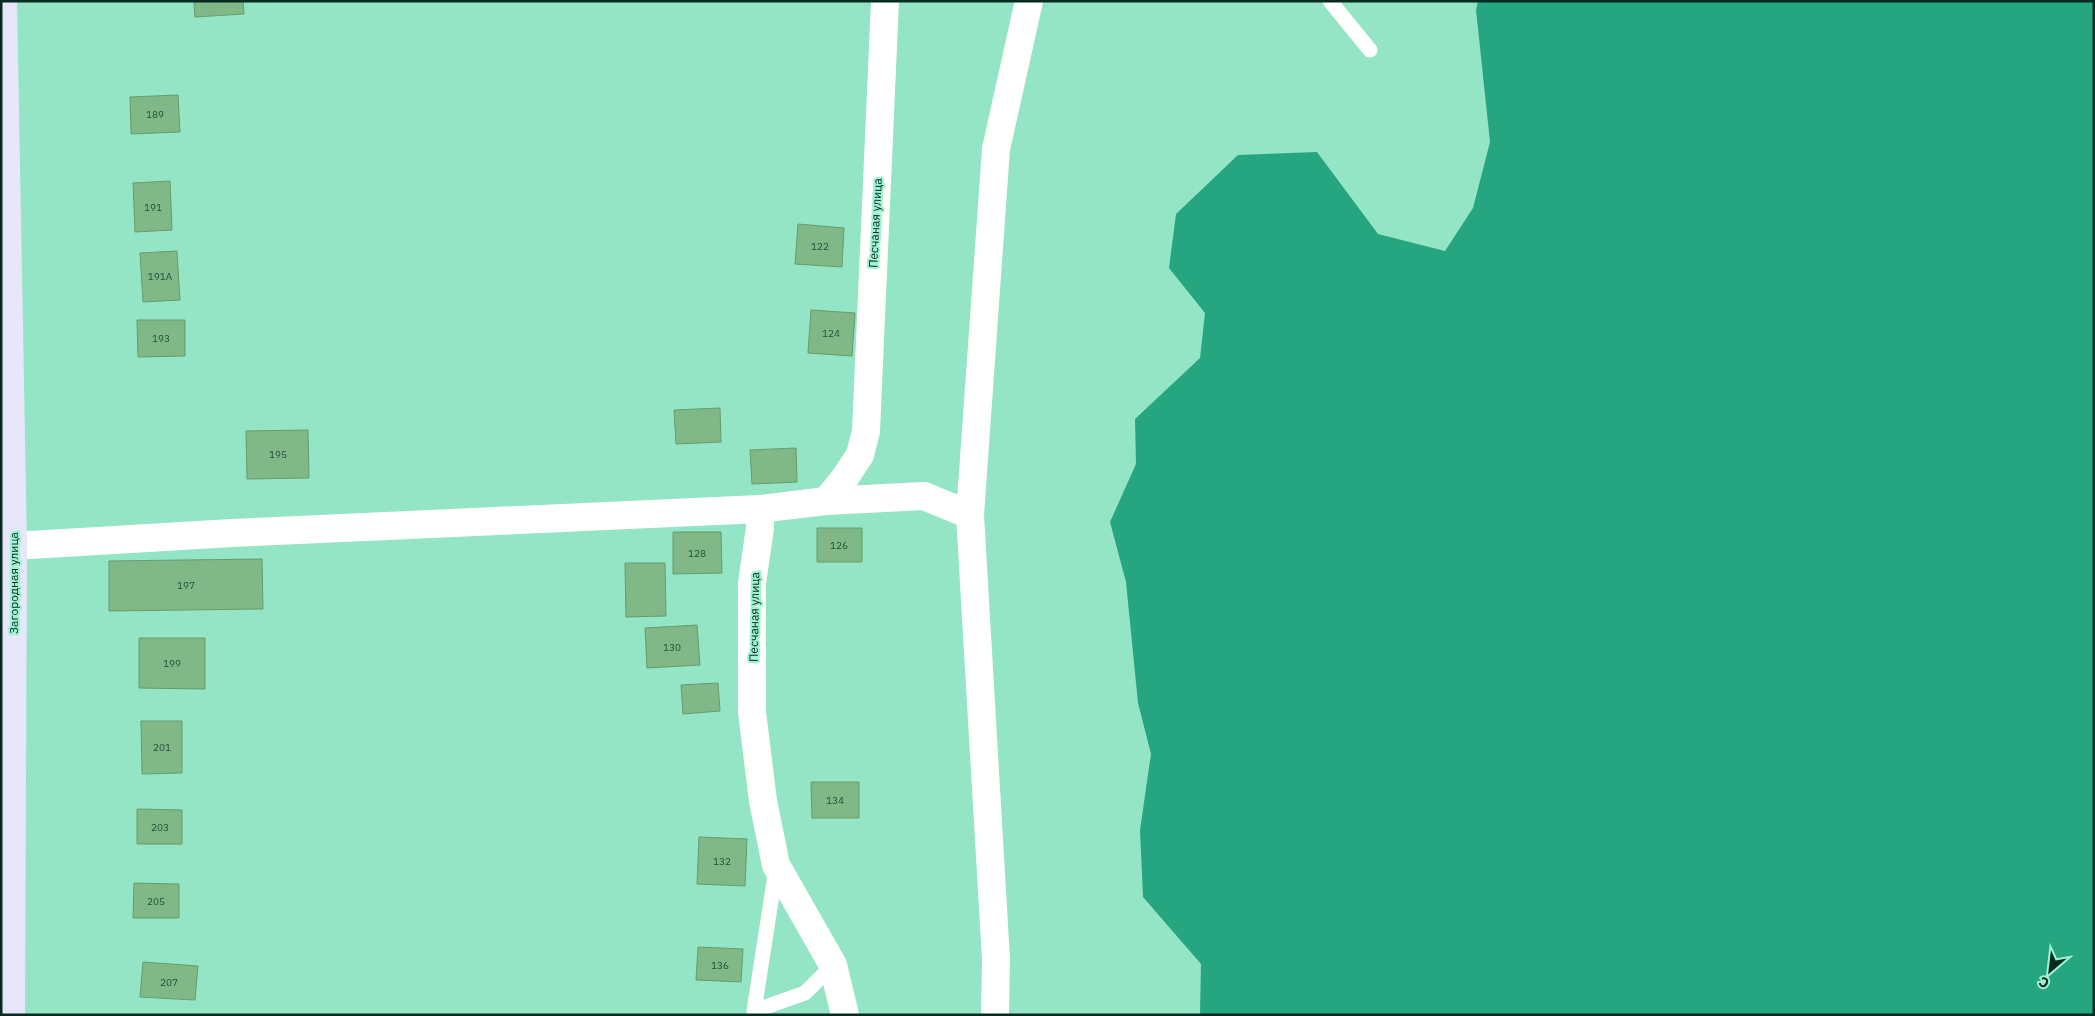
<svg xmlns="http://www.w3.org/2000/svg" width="2095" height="1016" viewBox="0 0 2095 1016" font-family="'IBM Plex Sans',sans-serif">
	<rect width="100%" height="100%" fill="#93e5c5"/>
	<!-- water -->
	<path fill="#25a680" d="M1478 1H2094V1015H1200L1201 964 1143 897 1140 830 1151 754 1138 703 1126 582 1110 522 1136 464 1135 419 1200 358 1205 313 1169 268 1176 214 1238 155 1317 152 1378 234 1445 251 1473 208 1490 142 1476 10Z"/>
	<!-- building -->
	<path fill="#80b987" stroke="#659d6c" d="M194 1H243L244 14 195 17Z
		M178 95 180 132 131 134 130 97Z
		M170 181 172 230 135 232 133 183Z
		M798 224 844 228 842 267 795 264Z
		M177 251 180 300 143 302 140 253Z
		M811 310 855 313 852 356 808 353Z
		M137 320H185V356L138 357Z
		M720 408 721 442 676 444 674 410Z
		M308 430 309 478 247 479 246 431Z
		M796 448 797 482 752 484 750 450Z
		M817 528H862V562H817Z
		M673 532H721L722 573 673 574Z
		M262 559 263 609 109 611V561Z
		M625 563H665L666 616 626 617Z
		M697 625 700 665 647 668 645 628Z
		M139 638H205V689L139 688Z
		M718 683 720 711 683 714 681 685Z
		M141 721H182V773L142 774Z
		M811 782H859V818H812Z
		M137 809 182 810V844H137Z
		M699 837 747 839 745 886 697 884Z
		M134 883 179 884V918H133Z
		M698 947 743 949 741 982 696 980Z
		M143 962 198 966 195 1000 140 997Z"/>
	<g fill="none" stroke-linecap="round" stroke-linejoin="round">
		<!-- lane -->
		<path stroke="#fff" stroke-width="15" d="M1330 1 1370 50
			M776 869 754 1011 805 993 833 965"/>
		<!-- street -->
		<path stroke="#fff" stroke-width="28" d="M826 501 924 496 970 515
			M13 546 232 533 760 509
			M845 1015 833 965 776 865 763 801 752 712V583L760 528V509L826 501 844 479 860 455 866 431 885 1
			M995 1015 996 959 970 515 996 149 1029 1"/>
		<!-- secondary -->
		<path stroke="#e7e6fa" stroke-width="28" d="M3 1 13 546 11 1015"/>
	</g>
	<g text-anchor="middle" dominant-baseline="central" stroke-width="4.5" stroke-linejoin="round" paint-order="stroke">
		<!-- number labels -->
		<g font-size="10" fill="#254e3a">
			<text x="155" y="114">189</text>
			<text x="153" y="207">191</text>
			<text x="820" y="246">122</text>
			<text x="160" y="276">191А</text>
			<text x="831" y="333">124</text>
			<text x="161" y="338">193</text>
			<text x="278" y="454">195</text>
			<text x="839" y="545">126</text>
			<text x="697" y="553">128</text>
			<text x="186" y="585">197</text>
			<text x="672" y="647">130</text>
			<text x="172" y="663">199</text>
			<text x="162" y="747">201</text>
			<text x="835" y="800">134</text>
			<text x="160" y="827">203</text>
			<text x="722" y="861">132</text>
			<text x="156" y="901">205</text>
			<text x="720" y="965">136</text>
			<text x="169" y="982">207</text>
		</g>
		<!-- street labels -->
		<g font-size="12" fill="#072b20" stroke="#a0f2d2">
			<text transform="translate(875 223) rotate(-87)">Песчаная улица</text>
			<text transform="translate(13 583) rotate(-90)">Загородная улица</text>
			<text transform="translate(754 617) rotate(-89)">Песчаная улица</text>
		</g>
	</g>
	<!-- border -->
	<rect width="2095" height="1016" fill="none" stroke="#072b20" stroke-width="5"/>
	<!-- north arrow -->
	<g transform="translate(2050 971) rotate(208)" stroke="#a0f2d2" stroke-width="4" paint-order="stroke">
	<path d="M0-4L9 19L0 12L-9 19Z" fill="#072b20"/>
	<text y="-8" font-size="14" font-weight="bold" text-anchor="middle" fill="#072b20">С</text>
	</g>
</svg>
